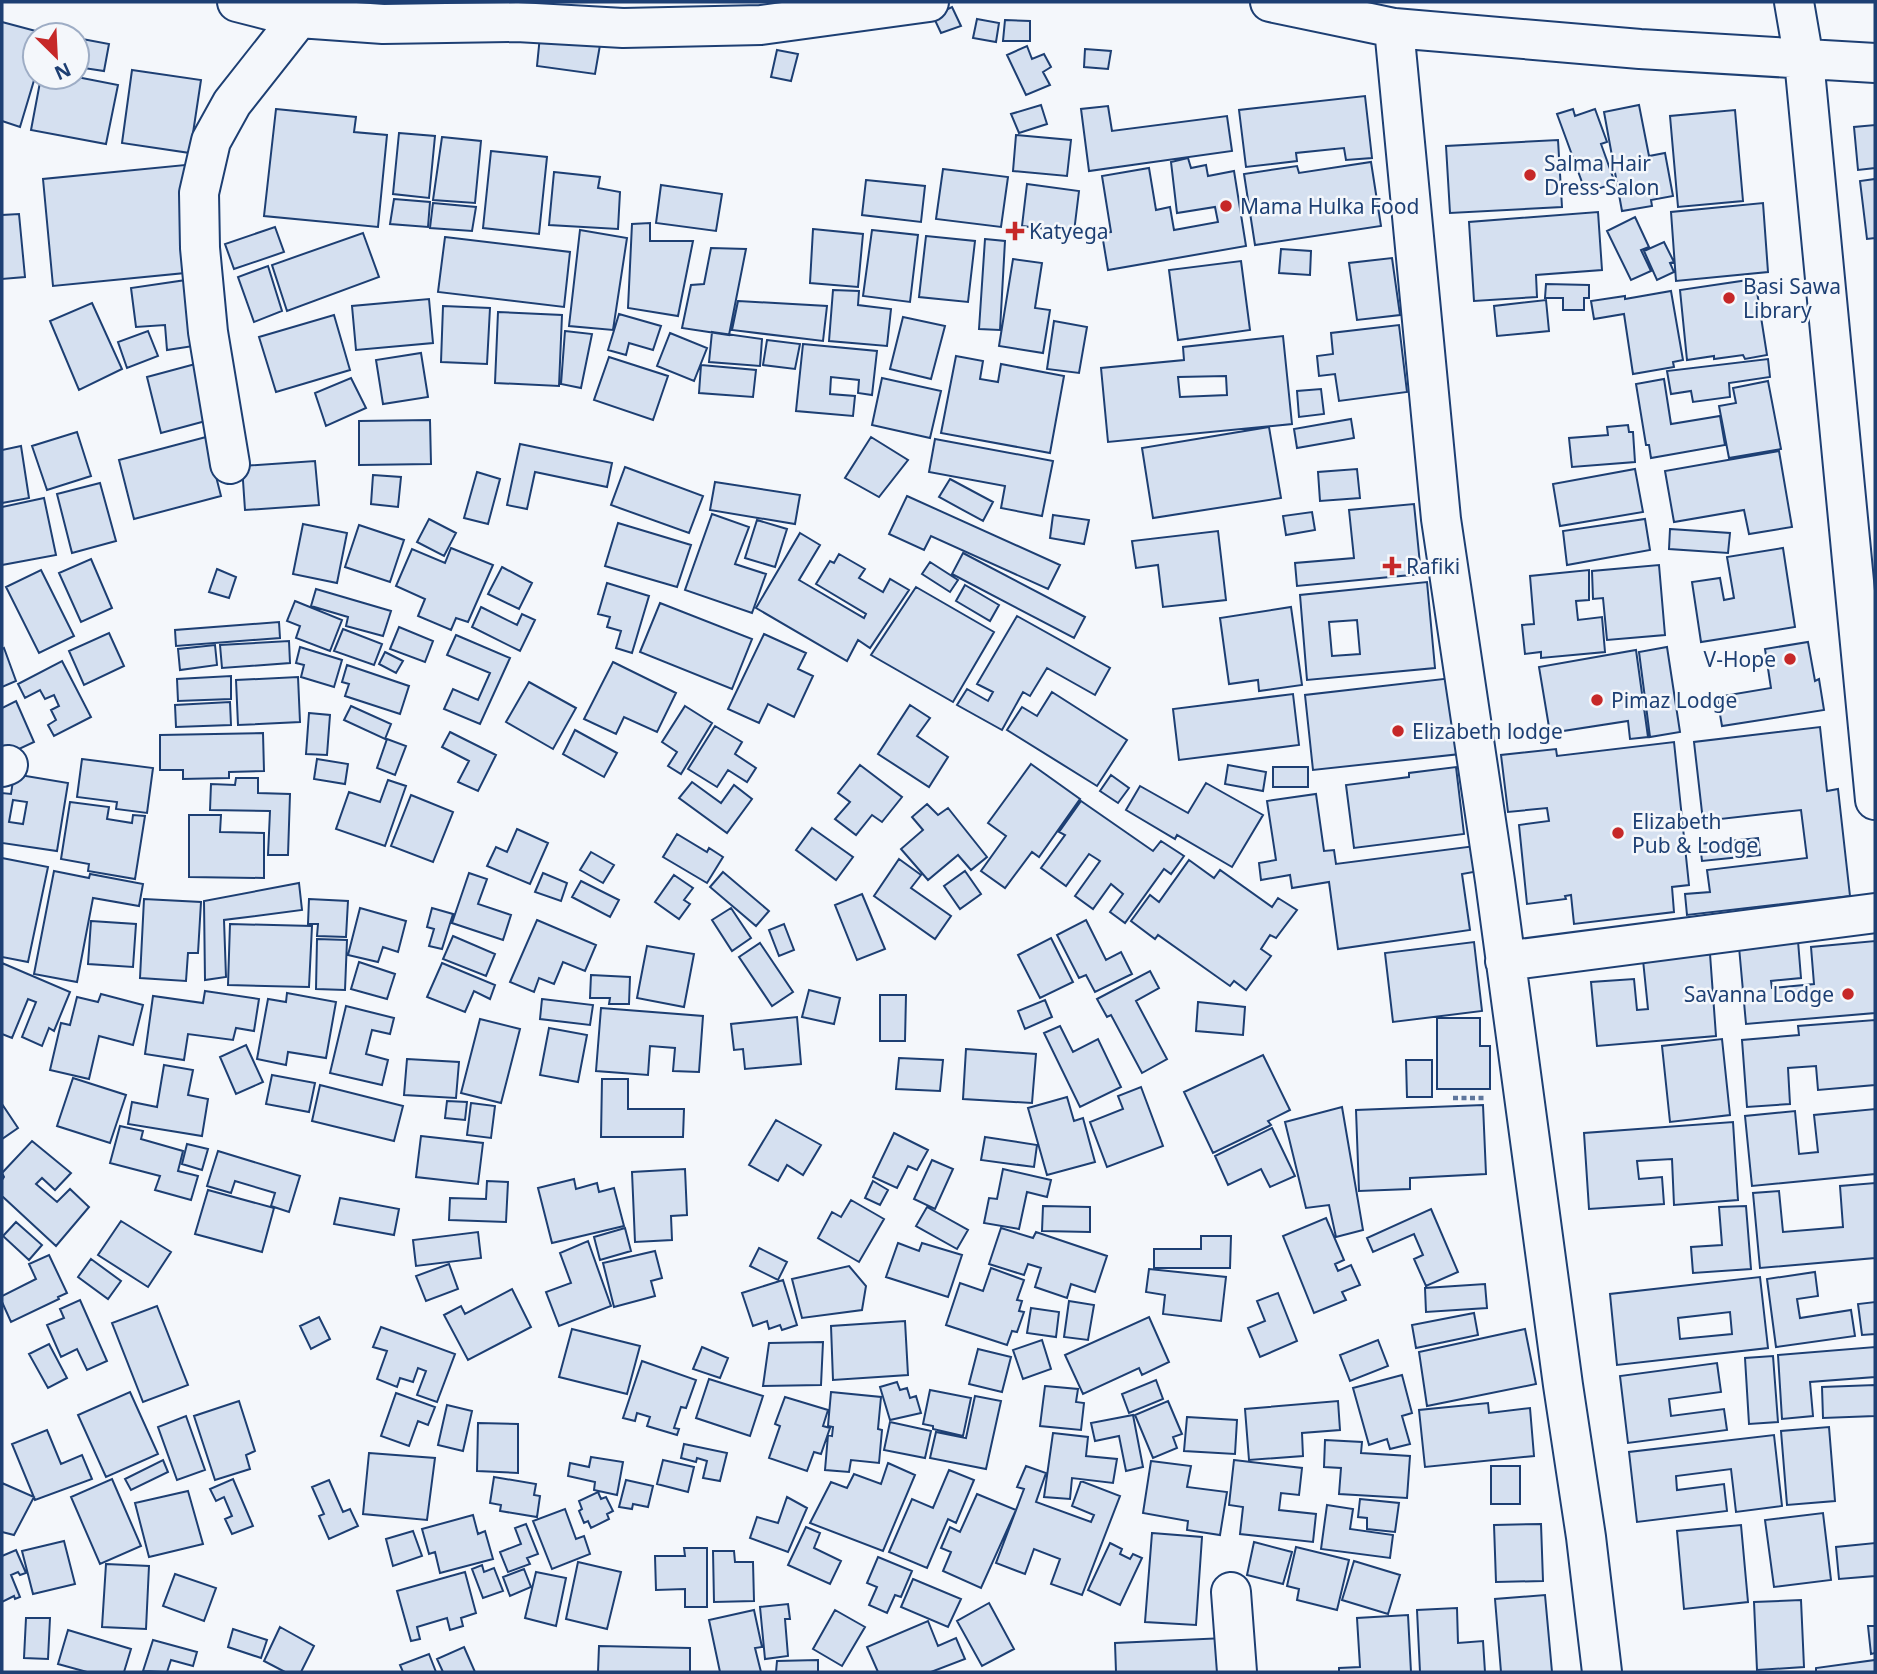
<svg xmlns="http://www.w3.org/2000/svg" width="1877" height="1674" viewBox="0 0 1877 1674" font-family="'Noto Sans',sans-serif">
	<rect width="100%" height="100%" fill="#f4f7fb"/>
	<!-- building -->
	<path fill="#d5e0f0" stroke="#1d3f73" stroke-width="2" fill-rule="evenodd" d="M952 7 961 26 941 33 933 16Z
		M977 19 999 23 996 42 973 38Z
		M1005 20 1030 21V41H1003Z
		M2 22 47 34 35 35V77L20 127 2 121Z
		M540 36 600 45 595 74 537 66Z
		M77 38 109 44 104 71 77 67Z
		M1027 46 1032 59 1044 54 1051 67 1043 72 1050 85 1026 95 1007 55Z
		M1085 49 1111 51 1108 69 1084 67Z
		M777 50 798 54 791 81 771 77Z
		M132 70 201 80 190 153 122 143Z
		M41 77H77L118 85 106 144 31 130Z
		M1365 96 1372 158 1346 160 1344 148 1296 153 1297 161 1246 167 1239 110Z
		M1041 105 1047 124 1019 133 1011 114Z
		M1639 105 1649 156 1665 153 1673 196 1651 200 1652 206 1622 211 1604 112Z
		M1108 106 1112 131 1227 116 1232 151 1089 171 1081 109Z
		M276 109 356 117 354 132 387 135 378 227 264 216Z
		M1573 109 1575 116 1595 109 1607 142 1601 144 1615 183 1586 193 1557 114Z
		M1735 110 1743 201 1678 207 1670 116Z
		M1875 125V168L1858 170 1854 127Z
		M399 133 435 136 429 198 393 194Z
		M1016 135 1071 140 1067 176 1013 171Z
		M442 137 481 141 475 203 433 200Z
		M1558 140 1562 207 1450 213 1446 146Z
		M491 151 547 157 539 234 483 228Z
		M1188 158 1191 168 1206 165 1208 176 1234 171 1246 246 1108 270 1102 234 1111 232 1102 176 1149 168 1156 210 1170 207 1174 230 1218 222 1215 207 1177 213 1171 162Z
		M1371 162 1381 226 1255 245 1244 174 1297 166 1299 173Z
		M185 165 195 272 53 286 43 179Z
		M943 169 1008 177 1001 227 936 219Z
		M554 172 600 177 598 188 620 192 618 229 549 225Z
		M1875 179V238L1867 239 1860 181Z
		M866 180 925 186 921 222 862 215Z
		M1027 184 1079 191 1074 232 1022 226Z
		M661 185 722 194 716 231 656 223Z
		M394 199 430 202 428 227 390 224Z
		M433 203 476 207 472 231 430 228Z
		M1763 203 1768 272 1676 281 1671 212Z
		M1598 212 1602 270 1536 275 1537 297 1474 301 1469 222Z
		M19 214 25 277 2 279V215Z
		M1635 217 1649 247 1641 250 1651 271 1631 280 1607 231Z
		M650 223V241H693L678 316 628 308 632 224Z
		M275 227 284 252 234 269 225 244Z
		M813 229 863 234 858 287 810 283Z
		M580 230 627 238 613 330 569 326Z
		M872 230 918 235 910 302 863 296Z
		M363 233 379 277 287 311 272 265Z
		M926 236 975 241 968 302 919 297Z
		M445 237 570 252 564 307 438 292Z
		M985 239 1005 241 1000 330 979 329Z
		M1664 242 1674 262 1670 263 1674 272 1657 280 1644 251Z
		M711 248 746 249 729 335 682 328 691 285 704 284Z
		M1281 249 1311 251 1310 275 1279 273Z
		M1392 258 1400 315 1357 320 1349 263Z
		M1013 259 1042 263 1035 308 1050 310 1043 353 999 346Z
		M1241 261 1250 330 1178 340 1169 270Z
		M268 266 282 311 254 322 238 277Z
		M193 279 200 345 167 350 165 325 136 327 131 288Z
		M1755 279 1767 355 1745 359 1743 355 1714 359V356L1687 360 1680 290Z
		M1546 284 1589 285V298H1584V310H1563V298H1545Z
		M833 290 859 291 858 305 891 309 887 346 829 341Z
		M1671 291 1683 360 1673 362 1674 367 1633 374 1624 314 1594 319 1591 301 1625 296V299Z
		M429 299 433 343 356 350 352 306Z
		M1546 300 1549 331 1497 336 1494 306Z
		M738 301 827 306 823 341 732 330Z
		M92 303 122 369 79 390 50 321Z
		M443 306 490 308 487 364 441 362Z
		M498 312 562 315 559 386 495 383Z
		M619 314 661 326 653 350 629 343 626 355 608 350Z
		M334 315 350 370 276 392 259 337Z
		M903 317 945 326 931 379 890 369Z
		M1054 321 1087 327 1079 373 1047 369Z
		M1399 325 1407 392 1339 401 1335 374 1319 376 1317 356 1333 354 1331 333Z
		M148 331 158 356 127 368 118 342Z
		M565 331 592 334 581 388 561 384Z
		M712 332 762 339 760 366 709 362Z
		M670 333 707 348 694 381 657 366Z
		M1283 336 1292 424 1108 442 1101 368 1184 360 1183 347ZM1226 376 1227 395 1180 397 1178 377Z
		M767 340 800 344 795 369 763 365Z
		M803 344 877 351 872 395 858 393 859 380 831 377 830 394 855 396 853 416 796 411Z
		M421 353 428 397 383 404 376 360Z
		M956 356 983 361 980 379 998 382 1001 364 1064 376 1050 453 941 433Z
		M609 357 668 376 653 420 594 400Z
		M1768 359 1770 377 1729 383 1730 397 1693 402 1691 391 1671 394 1667 371Z
		M199 363 213 419 161 433 147 377Z
		M701 365 756 370 753 397 699 393Z
		M351 378 366 408 326 426 315 393Z
		M882 378 941 391 930 438 872 425Z
		M1664 379 1671 424 1720 416 1725 445 1651 458 1649 445H1646L1636 384Z
		M1768 381 1781 449 1729 458 1719 406 1736 403 1733 388Z
		M1321 389 1324 414 1299 417 1297 391Z
		M1351 419 1354 438 1297 448 1294 429Z
		M430 420 431 464 359 465V421Z
		M1628 425 1629 432H1633L1635 462 1572 467 1569 438 1608 435 1607 427Z
		M1269 427 1281 498 1153 518 1142 448Z
		M77 432 91 476 47 490 32 446Z
		M206 437 221 496 134 519 119 460Z
		M871 437 908 460 879 497 845 478Z
		M935 439 1053 461 1042 516 1001 508 1005 486 929 472Z
		M520 444 612 463 607 487 535 472 527 509 507 505Z
		M21 446 29 498 2 503V450Z
		M1779 451 1792 527 1749 534 1744 510 1674 522 1665 471Z
		M315 461 319 505 245 510 242 466Z
		M625 467 703 496 689 533 611 505Z
		M1357 469 1360 498 1320 501 1318 472Z
		M1635 469 1643 512 1560 526 1553 484Z
		M477 472 500 479 488 524 464 518Z
		M373 475 401 477 398 507 371 504Z
		M950 479 993 502 983 521 939 497Z
		M715 482 800 495 795 524 710 510Z
		M100 483 116 541 72 553 57 494Z
		M907 496 1060 565 1048 589 931 536 924 550 889 534Z
		M44 498 56 555 2 565V507Z
		M1414 504 1421 574 1297 586 1295 563 1354 558 1349 510Z
		M1312 512 1315 530 1286 535 1283 516Z
		M712 514 749 527 735 564 766 574 752 613 685 590Z
		M1053 515 1089 520 1084 544 1050 538Z
		M429 519 456 533 444 556 417 542Z
		M1645 519 1650 550 1567 565 1563 531Z
		M757 520 787 529 775 567 745 558Z
		M618 523 691 545 677 587 605 566Z
		M303 524 347 533 337 583 293 574Z
		M359 525 404 540 390 582 345 567Z
		M1670 529 1730 533 1728 553 1669 549Z
		M1218 531 1226 600 1163 607 1158 565 1136 568 1132 541Z
		M800 533 820 545 799 580 864 618 866 614 816 584 830 561 834 563 839 554 865 569 859 578 883 592 890 579 909 590 870 648 858 640 847 661 756 608Z
		M451 548 493 565 468 622 456 618 451 630 418 616 425 599 396 586 412 549 445 563Z
		M1783 548 1795 627 1701 642 1692 582 1720 578 1724 600 1734 598 1727 557Z
		M963 553 1085 617 1074 638 952 574Z
		M91 559 112 608 81 622 59 573Z
		M930 562 958 580 950 592 922 574Z
		M1659 565 1665 635 1607 640 1603 598 1593 599 1592 571Z
		M502 567 532 583 519 609 488 594Z
		M217 569 236 577 229 598 209 592Z
		M41 570 74 636 39 653 6 587Z
		M1589 570V600L1576 601 1578 620 1602 617 1605 652 1541 658V652L1525 654 1522 625 1534 624 1530 576Z
		M1427 582 1435 668 1307 680 1300 595ZM1357 620 1360 654 1332 656 1329 622Z
		M607 583 649 596 632 653 616 648 621 631 607 627 610 617 598 614Z
		M965 585 999 605 990 621 956 601Z
		M916 587 994 632 953 702 871 655Z
		M316 589 391 611 383 636 346 626 348 617 311 606Z
		M295 601 342 620 330 651 296 638 300 626 287 621Z
		M660 603 752 639 732 689 640 652Z
		M481 607 517 625 522 614 535 620 520 651 472 627Z
		M1291 607 1302 685 1259 691 1258 680 1229 684 1220 618Z
		M1017 616 1110 668 1095 695 1047 668 1030 696 1023 692 1002 730 957 705 967 689 988 701 993 692 977 684Z
		M279 622 280 638 176 646 175 630Z
		M399 627 433 641 425 662 390 649Z
		M343 629 382 644 374 665 334 651Z
		M109 633 124 666 84 685 69 651Z
		M764 634 806 653 798 669 813 676 794 717 768 704 759 723 728 709Z
		M456 635 510 658 480 724 444 709 453 689 478 700 490 673 447 655Z
		M289 641 290 663 222 668 220 645Z
		M1808 642 1815 681 1819 679 1824 710 1722 726 1717 697 1771 688 1765 649Z
		M215 645 217 665 180 670 178 649Z
		M300 647 342 660 334 687 301 677 304 665 296 663Z
		M1667 647 1680 732 1650 737 1639 652Z
		M4 648 16 681 2 687V649Z
		M1636 650 1648 737 1630 739 1628 721 1550 733 1539 667Z
		M385 652 403 661 396 673 379 664Z
		M62 661 91 717 54 736 48 725 56 720 51 710 59 706 54 695 45 699 40 690 25 698 18 684Z
		M613 662 676 693 657 732 624 717 616 734 584 719Z
		M347 665 409 686 400 714 345 696 349 684 342 682Z
		M231 676V699L178 701 177 679Z
		M298 677 300 722 238 725 236 680Z
		M1452 678 1460 754 1313 770 1305 695Z
		M529 682 576 708 553 749 506 722Z
		M1052 692 1127 740 1097 786 1007 730 1022 707 1037 716Z
		M1293 694 1299 745 1179 760 1173 709Z
		M16 701 34 742 2 757V708Z
		M230 702 231 725 176 727 175 705Z
		M910 705 930 718 917 736 948 757 929 787 878 754Z
		M351 706 391 724 385 739 344 720Z
		M685 706 712 723 681 774 668 766 677 752 662 742Z
		M309 713 330 715 327 755 306 754Z
		M715 726 742 742 735 754 756 768 747 782 728 770 717 787 688 769Z
		M1820 727 1827 791 1838 789 1850 896 1687 915 1685 894 1710 892 1707 870 1807 858 1801 810 1703 821 1694 742Z
		M575 730 617 753 604 777 563 754Z
		M450 732 496 755 478 791 458 782 469 761 442 747Z
		M263 733 264 771 229 772V778L183 779V770H160V735Z
		M387 739 406 746 395 775 377 768Z
		M1674 742 1689 885 1672 887 1674 912 1574 924 1571 895 1565 896 1566 899 1527 904 1519 825 1549 821 1547 808 1508 812 1501 755 1556 749 1557 756Z
		M82 759 153 768 147 813 116 809 117 802 77 797Z
		M317 759 348 764 345 784 314 779Z
		M1031 764 1080 799 1039 857 1032 852 1005 888 981 871 1006 836 988 823Z
		M860 765 902 797 882 822 872 815 856 835 835 819 850 802 838 793Z
		M1228 765 1266 772 1263 791 1225 784Z
		M1273 767H1308V787H1273Z
		M1456 767 1464 834 1354 848 1346 785 1409 777V773Z
		M14 774 68 783 57 851 2 843V793L11 794ZM13 800 27 802 23 824 9 822Z
		M1111 775 1129 788 1118 803 1100 791Z
		M236 778H258V793L290 794 288 855H268L270 811 210 810 211 784 235 785Z
		M388 780 406 786 385 846 336 829 349 792 380 802Z
		M692 782 721 803 734 785 752 799 727 833 679 798Z
		M1206 783 1263 815 1232 867 1177 835 1175 839 1126 810 1140 786 1188 813Z
		M1316 794 1324 851 1334 850 1336 864 1475 846 1479 871 1462 874 1470 930 1338 949 1329 882 1292 888 1290 875 1261 880 1259 863 1276 860 1267 801Z
		M411 795 453 812 433 862 391 846Z
		M1081 801 1153 851 1161 841 1184 856 1171 874 1164 869 1125 923 1110 912 1123 894 1111 884 1093 909 1075 896 1100 861 1089 854 1066 886 1041 868 1065 835 1059 832Z
		M70 802 109 807 107 819 132 823 133 815 145 816 135 879 88 871 89 864 61 859Z
		M927 804 938 815 948 808 987 857 971 870 958 855 928 880 901 849 923 830 912 817Z
		M189 815H221L220 832 264 833V878L189 877Z
		M812 828 853 857 836 880 796 850Z
		M517 829 548 843 530 884 487 866 496 847 507 852Z
		M677 834 707 852 709 848 723 857 707 883 663 857Z
		M1758 838 1760 855 1702 861 1700 844Z
		M591 852 614 865 603 883 580 870Z
		M2 858 48 867 28 962 2 957Z
		M899 859 921 875 911 888 951 916 935 939 874 896Z
		M1189 860 1214 878 1220 870 1272 907 1278 898 1297 910 1276 938 1270 935 1261 949 1271 956 1246 990 1234 981 1230 986 1158 935 1155 939 1131 921 1150 895 1159 902Z
		M54 871 89 878 90 874 143 884 139 906 93 898 77 982 34 974Z
		M965 871 981 894 960 909 944 886Z
		M723 872 769 911 756 926 710 887Z
		M469 873 487 879 478 904 511 915 503 940 452 923Z
		M543 873 567 883 561 901 535 892Z
		M674 875 693 888 684 900 690 904 679 919 655 902Z
		M581 881 619 900 610 917 572 897Z
		M299 883 302 910 224 920 226 977 205 980 204 901Z
		M862 894 885 949 857 960 835 905Z
		M144 899 201 902 198 953H188L186 981 140 978Z
		M309 899 348 901 346 937 317 936 318 924H308Z
		M360 908 406 921 398 952 383 947 378 962 348 955Z
		M432 908 453 914 442 949 429 946 434 929 427 927Z
		M731 908 751 938 732 951 712 920Z
		M537 920 596 945 585 971 563 962 554 984 539 978 534 992 510 982Z
		M1086 920 1106 960 1121 952 1132 974 1095 992 1086 975 1079 978 1057 935Z
		M91 921 136 924 133 967 88 964Z
		M230 924 312 926 309 987 228 985Z
		M784 924 794 950 779 956 769 930Z
		M453 936 495 954 486 976 443 959Z
		M1051 938 1073 982 1040 998 1018 955Z
		M317 939 347 940 345 990 316 989Z
		M1798 941 1801 978 1771 981 1772 988 1814 984 1811 947 1875 941V1013L1746 1024 1739 947Z
		M1474 942 1482 1011 1393 1022 1385 953Z
		M760 943 793 992 772 1006 739 957Z
		M647 946 694 954 684 1007 637 998Z
		M1710 954 1716 1036 1597 1046 1591 982 1634 979 1637 1010 1648 1009 1643 960Z
		M359 962 395 974 387 999 351 989Z
		M2 963 70 992 54 1031 49 1028 42 1046 22 1037 36 1002 28 999 12 1038 2 1034Z
		M442 963 495 985 490 999 474 991 465 1012 427 997Z
		M1150 971 1159 988 1136 1001 1167 1059 1142 1073 1111 1015 1107 1017 1097 999Z
		M591 975 630 977 629 1004H609L610 998H590Z
		M809 990 840 998 834 1024 802 1017Z
		M205 991 259 999 254 1031 236 1028 233 1040 188 1034 184 1060 145 1054 153 996 203 1003Z
		M287 993 336 1002 326 1058 288 1052 286 1065 257 1059 268 999 286 1002Z
		M101 994 143 1005 133 1045 99 1036 89 1079 50 1070 61 1023 70 1025 77 997 98 1002Z
		M880 995H906L905 1041H880Z
		M542 999 593 1005 590 1025 540 1019Z
		M1045 1000 1052 1017 1025 1029 1018 1011Z
		M1198 1002 1245 1007 1243 1035 1196 1031Z
		M346 1006 394 1018 390 1034 372 1030 366 1054 388 1060 382 1085 330 1073Z
		M601 1008 703 1016 699 1072 673 1071 675 1048 650 1046 648 1075 596 1071Z
		M797 1017 801 1064 745 1069 743 1049 734 1050 731 1024Z
		M1437 1018H1480V1046H1490V1089H1437Z
		M480 1019 520 1029 501 1103 461 1093Z
		M1875 1020V1085L1818 1090 1816 1066 1788 1068 1790 1104 1747 1107 1742 1040 1799 1035 1798 1026Z
		M1060 1026 1073 1052 1098 1039 1121 1087 1080 1107 1044 1033Z
		M549 1028 587 1035 578 1082 540 1075Z
		M1722 1039 1730 1115 1670 1122 1662 1046Z
		M246 1045 263 1082 236 1094 220 1057Z
		M966 1049 1036 1054 1032 1103 963 1099Z
		M1263 1055 1290 1110 1268 1121 1271 1125 1213 1153 1184 1092Z
		M899 1058 943 1060 940 1091 896 1089Z
		M407 1059 459 1062 456 1098 404 1095Z
		M1406 1060H1432V1097H1407Z
		M164 1065 193 1070 188 1095 208 1099 202 1136 128 1124 132 1102 157 1107Z
		M272 1075 315 1083 309 1112 266 1104Z
		M73 1078 126 1095 110 1143 57 1126Z
		M602 1079H628V1109H684L683 1137H601Z
		M320 1085 403 1106 394 1141 312 1121Z
		M1141 1087 1163 1146 1107 1167 1090 1122 1123 1109 1118 1096Z
		M1067 1097 1074 1121 1083 1118 1095 1162 1047 1175 1028 1108Z
		M447 1101 467 1102 465 1120 445 1118Z
		M471 1103 495 1106 491 1138 467 1135Z
		M2 1104 18 1128 2 1139Z
		M1483 1105 1486 1174 1410 1178V1189L1359 1191 1356 1110Z
		M1342 1107 1363 1230 1336 1237 1329 1205 1306 1208 1285 1122Z
		M1875 1109V1174L1752 1186 1745 1116 1795 1111 1799 1154 1818 1152 1814 1115Z
		M776 1120 821 1145 803 1175 787 1165 778 1181 749 1165Z
		M1733 1122 1738 1200 1674 1205 1672 1159 1637 1161 1639 1179 1662 1177 1664 1204 1589 1209 1584 1133Z
		M120 1126 143 1131 141 1139 183 1151 178 1171 198 1176 191 1200 155 1190 160 1176 110 1163Z
		M1272 1128 1295 1176 1270 1187 1261 1169 1228 1185 1215 1156Z
		M894 1133 928 1150 917 1170 908 1166 897 1188 873 1177Z
		M421 1136 483 1143 478 1184 416 1177Z
		M985 1137 1037 1145 1034 1167 981 1160Z
		M32 1141 71 1173 55 1190 42 1178 36 1184 57 1202 70 1189 89 1207 56 1246 2 1196V1180L4 1177 2 1173Z
		M187 1144 208 1149 202 1170 182 1164Z
		M218 1151 300 1176 289 1212 271 1206 275 1193 235 1181 231 1193 207 1186Z
		M932 1160 953 1169 935 1209 914 1199Z
		M685 1169 687 1215 671 1216 672 1240 635 1242 632 1172Z
		M1003 1169 1051 1180 1047 1197 1027 1192 1019 1229 984 1223 989 1198 997 1199Z
		M574 1179 576 1189 597 1183 599 1192 614 1188 624 1226 552 1243 538 1188Z
		M487 1181 508 1182 506 1222 449 1220 450 1198 486 1199Z
		M873 1181 888 1190 880 1205 865 1198Z
		M1875 1183V1258L1760 1268 1753 1193 1779 1191 1783 1232 1843 1227 1840 1186Z
		M208 1190 274 1208 262 1252 195 1234Z
		M340 1198 399 1209 394 1235 334 1224Z
		M851 1200 884 1219 859 1262 818 1238 832 1212 841 1217Z
		M1043 1206 1090 1207V1232L1042 1231Z
		M1746 1206 1751 1269 1693 1273 1691 1247 1722 1245 1719 1207Z
		M927 1207 968 1230 957 1249 916 1226Z
		M1431 1209 1458 1272 1426 1286 1414 1259 1423 1255 1414 1234 1373 1252 1367 1238Z
		M1326 1218 1344 1260 1335 1264 1338 1271 1351 1265 1360 1285 1342 1292 1346 1300 1314 1313 1283 1236Z
		M121 1221 171 1252 148 1287 98 1255Z
		M16 1222 42 1245 29 1260 3 1236Z
		M625 1228 631 1251 600 1260 594 1237Z
		M1001 1228 1033 1238 1036 1232 1107 1256 1095 1292 1071 1284 1067 1298 1035 1287 1041 1268 1028 1264 1024 1275 989 1264Z
		M478 1232 481 1258 416 1266 413 1240Z
		M1201 1236H1231L1230 1268H1154V1249H1201Z
		M588 1241 611 1306 559 1326 546 1292 571 1283 560 1253Z
		M898 1243 919 1251 922 1243 962 1255 948 1297 886 1277Z
		M759 1248 787 1262 778 1280 750 1266Z
		M655 1251 662 1278 651 1281 655 1296 614 1307 603 1263Z
		M49 1255 67 1293 58 1297 59 1299 11 1322 2 1302V1296L36 1279 29 1264Z
		M91 1259 121 1281 108 1299 78 1277Z
		M449 1264 458 1289 426 1301 416 1276Z
		M849 1266 866 1286 862 1310 802 1318 792 1279Z
		M991 1268 1024 1280 1017 1300 1022 1301 1019 1311 1024 1312 1017 1332 1012 1331 1007 1345 946 1325 960 1283 983 1291Z
		M1149 1269 1226 1277 1221 1321 1163 1314 1165 1295 1146 1292Z
		M1815 1272 1818 1296 1797 1299 1800 1318 1851 1310 1855 1336 1776 1347 1767 1279Z
		M1760 1277 1768 1348 1617 1365 1610 1294ZM1730 1312 1732 1334 1680 1339 1678 1318Z
		M783 1280 797 1325 782 1330 780 1325 769 1329 767 1321 753 1326 742 1293Z
		M1485 1284 1487 1308 1426 1312 1425 1288Z
		M512 1289 531 1327 468 1360 444 1315 461 1306 465 1314Z
		M1278 1293 1297 1341 1260 1357 1248 1328 1265 1321 1257 1301Z
		M80 1300 107 1361 87 1370 77 1349 61 1357 47 1325 64 1318 60 1309Z
		M1069 1301 1094 1305 1088 1340 1064 1337Z
		M1875 1302V1334L1862 1335 1858 1304Z
		M157 1306 188 1385 143 1402 112 1323Z
		M1031 1308 1059 1312 1056 1337 1027 1333Z
		M1474 1313 1478 1335 1416 1348 1412 1325Z
		M319 1317 330 1339 311 1349 300 1326Z
		M1149 1317 1169 1362 1142 1375 1139 1368 1083 1394 1065 1355Z
		M905 1321 908 1375 833 1380 831 1326Z
		M381 1327 455 1354 437 1402 417 1395 426 1371 418 1368 413 1382 400 1378 397 1387 377 1379 387 1351 373 1347Z
		M572 1329 640 1346 627 1394 559 1377Z
		M1525 1329 1536 1384 1427 1406 1419 1352Z
		M1042 1340 1051 1369 1023 1379 1013 1350Z
		M1378 1340 1388 1366 1350 1381 1340 1355Z
		M823 1342 821 1385 763 1386 769 1343Z
		M49 1344 67 1378 48 1388 29 1354Z
		M702 1347 728 1358 720 1378 693 1369Z
		M1875 1347V1377L1810 1382 1813 1416 1782 1419 1778 1355Z
		M978 1349 1011 1357 1002 1392 969 1384Z
		M1773 1356 1778 1422 1749 1424 1745 1358Z
		M642 1361 696 1380 686 1408 681 1407 674 1428 679 1429 677 1435 647 1426 650 1417 637 1413 635 1421 623 1418Z
		M1717 1363 1721 1392 1669 1399 1671 1416 1724 1409 1727 1430 1628 1443 1620 1376Z
		M1402 1375 1412 1413 1402 1416 1410 1444 1390 1449 1387 1439 1369 1445 1353 1388Z
		M709 1379 763 1396 750 1436 696 1418Z
		M1156 1380 1163 1399 1129 1413 1122 1394Z
		M897 1382 900 1390 907 1388 910 1398 916 1396 921 1413 890 1420 880 1387Z
		M1875 1385V1416L1823 1418 1822 1387Z
		M1045 1386 1078 1389 1076 1402 1084 1403 1081 1430 1040 1426Z
		M930 1390 971 1398 963 1436 933 1429V1426L923 1424Z
		M130 1392 158 1454 106 1477 78 1415Z
		M831 1392 881 1397 878 1429 882 1430 879 1463 851 1460 849 1472 825 1470 828 1435 832 1436 833 1427 828 1426Z
		M396 1393 435 1407 428 1425 418 1421 409 1446 381 1436Z
		M975 1396 1001 1401 986 1469 930 1458 936 1432 966 1438Z
		M785 1397 828 1410 823 1426 830 1428 821 1454 814 1452 807 1471 769 1458 780 1426 775 1424Z
		M239 1401 255 1451 246 1455 250 1469 215 1480 194 1416Z
		M1168 1401 1182 1434 1173 1437 1177 1448 1153 1458 1135 1415Z
		M1338 1401 1340 1430 1302 1433 1303 1456 1249 1460 1245 1409Z
		M1488 1403 1489 1413 1530 1408 1534 1456 1425 1467 1419 1410Z
		M447 1405 472 1411 463 1451 438 1445Z
		M1133 1415 1143 1467 1126 1471 1119 1436 1095 1441 1091 1423Z
		M186 1416 205 1470 177 1480 158 1427Z
		M1187 1417 1237 1420 1235 1454 1184 1451Z
		M890 1422 931 1431 925 1458 884 1450Z
		M478 1423 518 1424V1473L477 1471Z
		M1829 1427 1835 1501 1787 1505 1781 1431Z
		M47 1430 61 1464 82 1455 92 1479 35 1500 12 1444Z
		M1053 1433 1088 1437 1086 1456 1117 1459 1113 1483 1072 1478 1070 1499 1044 1497Z
		M1774 1435 1782 1506 1736 1512 1731 1469 1676 1476 1677 1490 1724 1484 1727 1511 1637 1522 1629 1452Z
		M1325 1440 1362 1442 1361 1453 1410 1456 1407 1498 1339 1494 1341 1468 1324 1467Z
		M684 1444 727 1453 720 1481 703 1478 707 1461 697 1458 696 1462 681 1458Z
		M369 1453 435 1458 427 1520 363 1514Z
		M591 1457 623 1462 617 1495 594 1490 595 1482 568 1476 570 1463 589 1467Z
		M163 1460 168 1472 131 1490 125 1479Z
		M663 1460 694 1467 688 1492 657 1484Z
		M1234 1460 1302 1468 1299 1495 1281 1493 1279 1510 1316 1514 1313 1542 1240 1534 1243 1507 1229 1505Z
		M1151 1461 1191 1466 1187 1487 1227 1492 1220 1535 1187 1530 1188 1521 1143 1513Z
		M888 1463 915 1475 883 1551 810 1523 831 1482 847 1488 854 1474 881 1484Z
		M1026 1466 1046 1473 1036 1502 1091 1522 1094 1515 1072 1506 1081 1481 1120 1496 1082 1595 1051 1584 1060 1559 1034 1549 1025 1574 996 1563 1024 1489 1017 1487Z
		M1491 1466H1520V1504H1491Z
		M949 1470 974 1480 956 1523 948 1519 927 1568 889 1552 912 1499 933 1508Z
		M494 1477 536 1484 534 1495 540 1496 537 1517 500 1511 501 1505 490 1503Z
		M112 1479 141 1546 100 1564 71 1497Z
		M233 1479 253 1526 232 1534 225 1519 232 1516 224 1497 216 1501 210 1489Z
		M329 1480 343 1512 350 1509 358 1526 329 1539 319 1516 324 1514 312 1487Z
		M626 1480 653 1486 648 1507 633 1504 632 1509 619 1507Z
		M2 1483 34 1497 14 1535 2 1532Z
		M188 1491 203 1544 149 1557 135 1503Z
		M598 1492 601 1499 606 1497 613 1511 607 1514 609 1519 591 1528 588 1521 584 1523 579 1511 582 1509 579 1501Z
		M977 1494 1016 1510 981 1588 943 1571 951 1552 941 1548 950 1527 960 1532Z
		M787 1497 807 1508 788 1552 750 1538 757 1517 778 1523Z
		M1360 1499 1399 1503 1395 1532 1367 1529V1518L1358 1517Z
		M1327 1505 1353 1509 1350 1529 1393 1535 1390 1558 1321 1549Z
		M565 1509 576 1539 584 1536 590 1554 552 1569 533 1521Z
		M1823 1513 1831 1580 1774 1587 1765 1520Z
		M473 1515 478 1534 485 1531 493 1559 440 1573 435 1552 429 1554 422 1529Z
		M526 1524 538 1554 527 1558 530 1564 508 1572 500 1552 521 1544 515 1528Z
		M1541 1524 1543 1581 1496 1582 1494 1525Z
		M1741 1525 1748 1602 1684 1609 1677 1531Z
		M806 1527 820 1533 814 1548 841 1561 830 1584 788 1565Z
		M413 1531 422 1556 393 1566 386 1539Z
		M1152 1533 1202 1537 1196 1625 1145 1622Z
		M64 1541 75 1584 33 1594 22 1551Z
		M1254 1542 1292 1552 1283 1584 1247 1575Z
		M1110 1543 1122 1549 1120 1554 1130 1559 1133 1554 1142 1558 1120 1605 1088 1590Z
		M1875 1543V1576L1839 1579 1836 1547Z
		M1296 1547 1349 1560 1337 1610 1297 1600 1299 1589 1287 1586Z
		M684 1548H707V1607H685V1589L656 1590 655 1556H685Z
		M16 1550 26 1573 20 1575 18 1572 11 1575 20 1597 15 1599 14 1596 2 1602V1556Z
		M713 1551H734L735 1562H753L754 1601 714 1602Z
		M878 1557 912 1571 901 1597 895 1595 887 1613 869 1605 877 1587 867 1583Z
		M1354 1561 1400 1575 1388 1614 1342 1600Z
		M578 1562 621 1572 607 1629 566 1619Z
		M106 1564 149 1566 146 1629 102 1627Z
		M482 1565 484 1572 494 1568 503 1591 483 1598 472 1569Z
		M524 1569 531 1587 510 1596 503 1577Z
		M465 1572 476 1613 461 1618 463 1626 450 1630 447 1618 417 1627 420 1639 411 1641 397 1591Z
		M536 1572 566 1578 556 1626 525 1618Z
		M175 1574 216 1588 204 1621 163 1606Z
		M913 1579 961 1599 948 1627 901 1607Z
		M1545 1595 1552 1672H1501L1495 1599Z
		M1801 1600 1804 1667 1757 1670 1754 1602Z
		M989 1603 1014 1649 982 1666 957 1621Z
		M788 1604 790 1619H785L788 1656 765 1659 760 1607Z
		M1457 1608 1458 1643 1483 1641 1485 1672H1420L1417 1610Z
		M754 1610 762 1647 755 1648 761 1672H720L709 1620Z
		M835 1610 865 1627 842 1666 813 1649Z
		M1408 1615 1411 1672H1339V1668L1360 1667 1357 1618Z
		M26 1618H50L48 1659 24 1658Z
		M928 1621 938 1646 956 1638 965 1659 931 1672H878L867 1647Z
		M1868 1626H1875V1653L1871 1654Z
		M280 1627 314 1646 301 1672H285L264 1661Z
		M233 1629 267 1640 261 1658 228 1647Z
		M68 1630 131 1649 124 1672H87L58 1664Z
		M1225 1638 1227 1672H1116L1115 1643Z
		M153 1640 197 1652 193 1666 171 1660 167 1672 143 1671Z
		M599 1646 690 1648V1672H598Z
		M464 1647 475 1672H443L437 1659Z
		M429 1654 436 1672H403L400 1665Z
		M818 1660V1672H776L777 1661Z
		M1875 1660V1672H1816V1668Z"/>
	<g fill="none" stroke-linecap="round" stroke-linejoin="round">
		<!-- minor casing -->
		<g stroke="#1d3f73" stroke-width="42">
			<path id="minor" d="M237 2 299 18 383 24 517 22 623 28 761 25 929 2
				M1270 2 1394 28 1640 49 1875 63
				M1794 2 1804 60 1875 800
				M1394 28 1441 519 1495 881 1563 1385 1586 1537 1602 1672
				M230 464 208 332 200 248 199 193 211 141 232 103 299 18
				M2 767 8 765
				M1505 961 1875 913
				M1231 1592 1237 1672"/>
		</g>
		<!-- path -->
		<path stroke="#5e769c" stroke-width="4.5" stroke-dasharray="5 3.5" stroke-linecap="butt" d="M1453 1098H1487"/>
		<!-- minor -->
		<use href="#minor" stroke="#f4f7fb" stroke-width="38"/>
	</g>
	<!-- markers -->
	<g fill="#c62828" stroke="#f4f7fb" stroke-width="2.5">
		<circle cx="1530" cy="175" r="7"/>
		<circle cx="1226" cy="206" r="7"/>
		<path d="M1011.5 220.5h7v7h7v7h-7v7h-7v-7h-7v-7h7z"/>
		<circle cx="1729" cy="298" r="7"/>
		<path d="M1388.5 555.5h7v7h7v7h-7v7h-7v-7h-7v-7h7z"/>
		<circle cx="1790" cy="659" r="7"/>
		<circle cx="1597" cy="700" r="7"/>
		<circle cx="1398" cy="731" r="7"/>
		<circle cx="1618" cy="833" r="7"/>
		<circle cx="1848" cy="994" r="7"/>
	</g>
	<g text-anchor="middle" dominant-baseline="central" stroke-width="5" stroke-linejoin="round" paint-order="stroke">
		<!-- poi labels -->
		<g font-size="21" fill="#1d3f73" stroke="#f4f7fb" text-anchor="start">
			<text x="1544" y="163">Salma Hair<tspan x="1544" dy="24">Dress Salon</tspan></text>
			<text x="1240" y="206">Mama Hulka Food</text>
			<text x="1029" y="231">Katyega</text>
			<text x="1743" y="286">Basi Sawa<tspan x="1743" dy="24">Library</tspan></text>
			<text x="1406" y="566">Rafiki</text>
			<text x="1776" y="659" text-anchor="end">V-Hope</text>
			<text x="1611" y="700">Pimaz Lodge</text>
			<text x="1412" y="731">Elizabeth lodge</text>
			<text x="1632" y="821">Elizabeth<tspan x="1632" dy="24">Pub &amp; Lodge</tspan></text>
			<text x="1834" y="994" text-anchor="end">Savanna Lodge</text>
		</g>
	</g>
	<!-- border -->
	<rect width="1877" height="1674" fill="none" stroke="#1d3f73" stroke-width="7"/>
	<!-- north arrow -->
	<g transform="translate(56 56) rotate(156)"><circle r="33" fill="#f4f7fb" stroke="#9eadc5" stroke-width="2"/>
	<path d="M0-5L12 26L0 18L-12 26Z" fill="#c62828"/>
	<text y="-10" font-size="19" font-weight="bold" text-anchor="middle" fill="#1d3f73">N</text>
	</g>
</svg>
